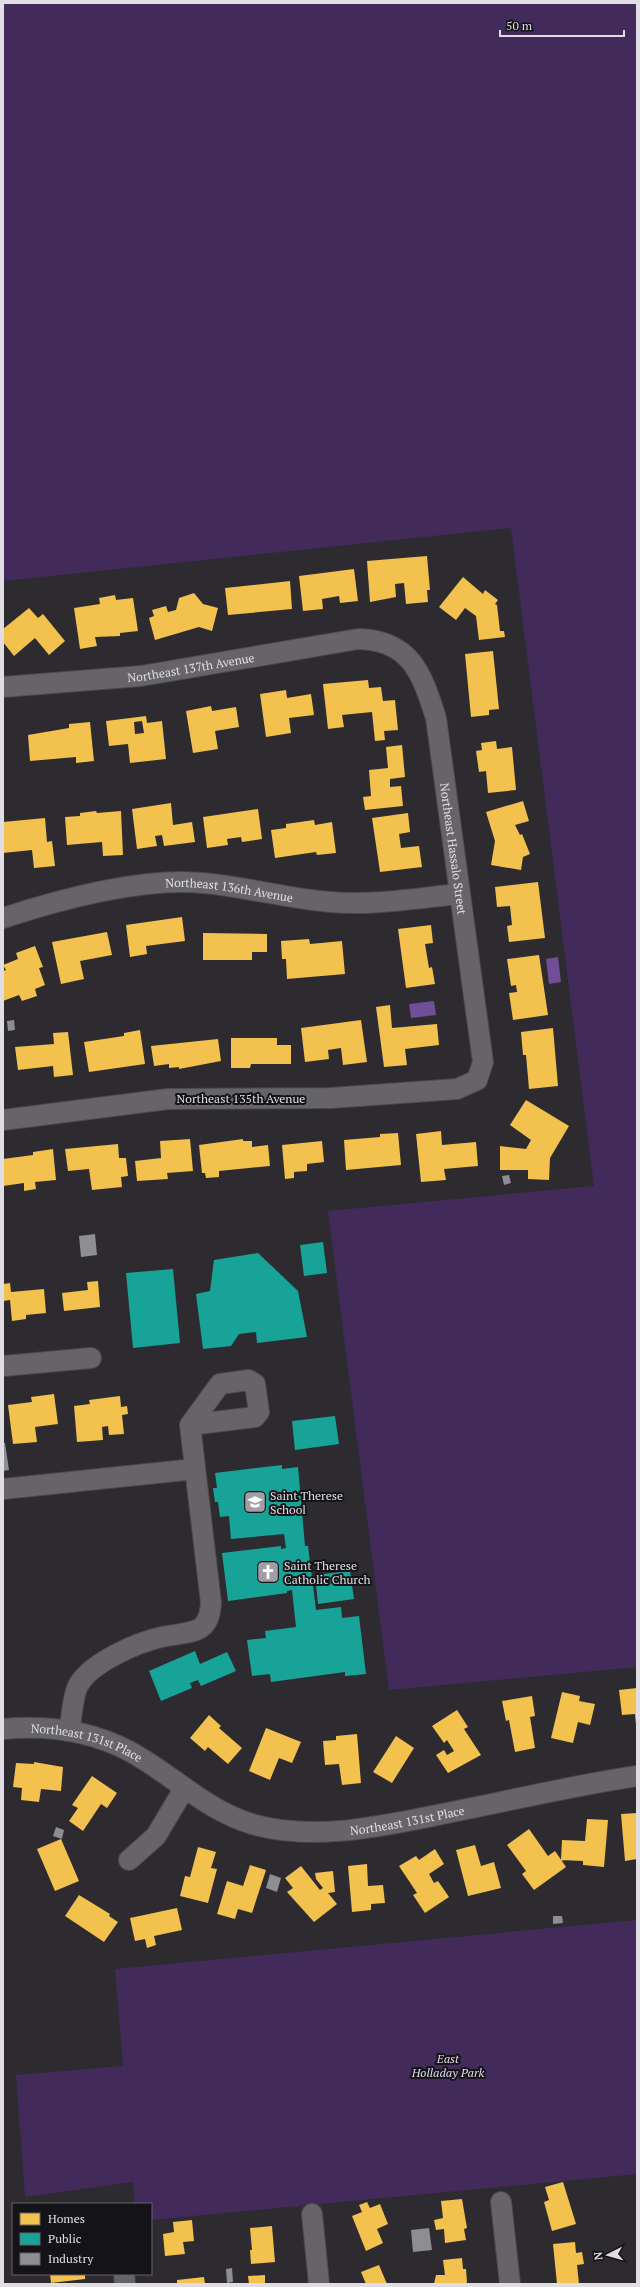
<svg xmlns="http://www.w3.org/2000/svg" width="640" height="2287" viewBox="0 0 640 2287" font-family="'PT Serif',serif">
	<rect width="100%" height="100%" fill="#2d2b30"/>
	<!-- green -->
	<path fill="#422b5b" d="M3 3H637V1667L389 1690 328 1211 594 1186 511 528 3 581Z
		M637 1920V2174L151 2220V2204H135L133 2182 25 2197 16 2075 123 2066 115 1969Z"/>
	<!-- water -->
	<path fill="#704e98" d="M558 957 561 982 549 984 546 959Z
		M434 1001 436 1015 411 1018 409 1004Z"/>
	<!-- homes -->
	<path fill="#f2c14e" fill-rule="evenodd" d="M427 556 430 590H427L428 602 406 604 404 583 395 584 396 597 370 602 367 561Z
		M354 569 358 601 340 603 339 596 322 599 323 609 303 611 299 576Z
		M463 577 483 594 485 590 498 600 495 604 497 605 500 631H504L505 637 479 640 476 616 465 608 456 620 439 607Z
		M290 581 292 609 228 615 225 588Z
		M194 593 203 604 218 608 212 631 199 627 155 640 149 618 154 616 152 610 166 606 168 612 176 610 179 598Z
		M115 595 116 600 133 598 138 631 120 633V636L95 637 97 646 80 649 74 608 100 604 99 598Z
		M29 608 38 618 43 614 65 641 49 655 35 638 14 656 3 642V629Z
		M493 651 499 709 489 710V715L471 717 465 654Z
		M368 680 369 688 381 687 383 701 395 700 398 730 384 731 385 740 375 741 372 712 342 715 344 727 328 729 323 684Z
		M286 690 287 698 311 694 314 715 289 718 291 733 266 737 260 694Z
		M211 706 212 711 236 707 239 727 215 731 218 749 193 753 186 711Z
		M146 716 147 723 162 721 166 759 130 763 128 744 109 746 106 721ZM142 721 144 733 135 734 134 722Z
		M90 722 94 761 76 763V757L30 761 28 735 69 728V724Z
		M496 741 497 749 512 747 516 790 488 793 486 771 479 772 476 751 482 750 481 743Z
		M402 745 405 777 390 779V787L401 786 403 806 365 810 363 797 371 796 369 770 388 768 386 747Z
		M523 801 529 821 515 825 520 835 522 834 530 854 523 857 521 870 491 865 495 841 486 812Z
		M171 803 173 825 192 822 195 842 164 846 162 835 155 836 157 846 137 849 132 809Z
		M258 809 262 839 242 842 241 837 227 839 228 845 207 848 203 817Z
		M96 811 97 813 121 811 123 855 103 856 102 842 67 845 65 817 80 816V813Z
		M408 813 410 832 399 834 401 848 419 846 422 867 380 872 372 818Z
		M45 818 47 842 52 841 55 866 34 868 32 850 3 853V822Z
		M314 820 315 825 332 822 336 853 317 855 316 852 275 858 271 830 286 828V824Z
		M538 882 545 938 509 942 507 926 512 925 510 906 497 907 495 887Z
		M182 917 185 941 146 946 147 954 130 957 126 925Z
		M431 925 433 943 425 944 429 968 432 967 435 984 406 988 398 929Z
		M107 932 112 955 80 961 84 979 61 984 52 942Z
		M203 933 267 934V952H252V960H203Z
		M309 939 310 944 342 941 345 974 287 979 286 959H282L281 941Z
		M35 946 43 967 39 968 45 985 35 989 37 996 22 1001 19 995 3 1001V971L6 970 3 965 18 959 16 953Z
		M539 955 548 1015 513 1020 509 993 517 992 516 985 511 986 507 959Z
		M390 1005 392 1028 437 1024 439 1045 405 1049 407 1065 384 1067 376 1007Z
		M361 1020 367 1062 343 1065 341 1048 328 1050 329 1059 305 1062 301 1028Z
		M553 1028 558 1086 529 1089 526 1055H523L521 1032Z
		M140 1030 145 1064 89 1072 84 1042 124 1036V1033Z
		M68 1032 73 1075 54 1077 53 1066 18 1070 15 1047 54 1044 53 1033Z
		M231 1038H277V1045H291V1064H251L250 1068H231Z
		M218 1039 221 1061 179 1069V1067L169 1068V1064L154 1066 151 1046Z
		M526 1100 569 1126 550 1158 549 1180 528 1179V1170H500V1146L526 1149 531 1140 510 1125Z
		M441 1131 442 1145 476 1142 478 1166 444 1169 446 1180 421 1182 416 1134Z
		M398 1133 401 1165 346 1170 344 1140 380 1137V1134Z
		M190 1139 193 1171 167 1173 168 1179 137 1181 135 1161 161 1158 160 1141Z
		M243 1139V1141H252V1147L268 1145 270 1166 219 1171V1177L206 1178 205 1173H202L199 1145Z
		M322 1141 324 1162 307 1164V1171L294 1172V1178L285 1179 282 1145Z
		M118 1144 119 1158H126L128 1176 121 1177 122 1187 92 1190 89 1169 68 1171 65 1149Z
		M53 1149 56 1180 35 1182 36 1189 24 1191V1183L3 1186V1159L33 1155V1152Z
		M98 1281 100 1307 64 1311 62 1293 88 1290 87 1282Z
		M10 1283 11 1292 44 1289 46 1313 26 1315V1319L12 1321 10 1300 3 1301V1284Z
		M54 1394 58 1424 35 1427 37 1442 13 1444 8 1405 32 1402 31 1397Z
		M120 1396 121 1407 127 1406 128 1414 122 1415 124 1434 109 1435 108 1426 102 1427 103 1440 77 1442 74 1406 90 1404 89 1400Z
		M637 1688V1725H636L635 1714 622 1715 619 1690Z
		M562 1692 580 1696 579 1701 595 1704 590 1725 578 1722 573 1743 551 1738Z
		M532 1696 535 1716 530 1717 535 1748 515 1752 509 1720 506 1721 502 1701Z
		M457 1710 468 1727 464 1729 481 1755 448 1773 436 1755 444 1750 447 1755 454 1751 447 1740 444 1743 432 1726Z
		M209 1715 221 1726 219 1728 242 1748 228 1764 208 1747 205 1751 190 1738Z
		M266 1728 301 1742 292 1763 279 1758 270 1780 249 1771Z
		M357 1734 361 1783 342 1785 339 1764 325 1765 323 1741 336 1740V1736Z
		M396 1736 414 1748 392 1783 373 1772Z
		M34 1762 63 1767 61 1791 41 1789 39 1802 21 1800 22 1788 13 1787 16 1763 34 1764Z
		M92 1776 117 1793 107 1808 101 1804 83 1831 69 1821 78 1808 72 1805Z
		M637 1813V1859L625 1861 621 1814Z
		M587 1819 608 1820 604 1867 583 1865V1861L561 1860 562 1840 585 1841Z
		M529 1829 548 1856 555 1851 566 1867 534 1890 522 1874 526 1871 507 1845Z
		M61 1839 79 1881 55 1891 37 1849Z
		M475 1845 481 1866 494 1862 501 1888 468 1896 456 1850Z
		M198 1847 216 1852 211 1868 217 1869 208 1903 180 1896 185 1876 190 1877Z
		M435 1849 444 1864 429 1874 434 1883 438 1881 449 1897 425 1913 413 1895 417 1893 399 1866 416 1856 419 1860Z
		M367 1864 368 1886 383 1885 385 1903 371 1904V1910L352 1912 348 1866Z
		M250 1865 266 1870 252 1913 238 1909 235 1919 217 1914 227 1881 243 1886Z
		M301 1866 320 1890 323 1888 316 1879 315 1873 333 1871 335 1892 328 1893 337 1904 314 1922 287 1892 293 1888 285 1878Z
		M79 1895 110 1914 109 1916 118 1922 104 1942 65 1916Z
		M177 1908 182 1930 154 1936 156 1945 147 1948 145 1939 135 1941 130 1918Z
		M563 2182 576 2224 552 2231 544 2202 549 2200 545 2187Z
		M462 2199 467 2228 464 2229 466 2240 445 2243 444 2229 436 2230 434 2220 443 2218 441 2201Z
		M367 2202 370 2208 380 2204 388 2224 377 2229 383 2243 366 2251 352 2216 362 2212 359 2205Z
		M192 2220 194 2241 183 2242 185 2254 165 2256 163 2234 174 2232 173 2222Z
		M272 2226 275 2262 251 2264 250 2250H252L250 2228Z
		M575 2242 576 2253 582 2252 584 2264 577 2265 579 2284H557L553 2244Z
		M462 2258 463 2269H466L467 2282 466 2284H434L436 2275H445L443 2260Z
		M379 2265 387 2284H366L361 2272Z
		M50 2274H85V2279L51 2283Z
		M265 2275V2284H249L248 2276Z
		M204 2277 205 2284H177V2280Z"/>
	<!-- public -->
	<path fill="#17a398" d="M323 1242 327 1273 304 1276 300 1245Z
		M258 1253 298 1291 307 1337 257 1343 256 1332 239 1334 231 1346 203 1349 196 1294 210 1291 214 1260Z
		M173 1269 180 1343 133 1348 126 1273Z
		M335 1416 339 1444 295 1450 292 1421Z
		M282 1465V1469L298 1467 305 1546H308L316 1610 341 1607 342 1618 359 1616 366 1674 345 1676V1672L271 1682 270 1674 252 1676 247 1640 266 1638 265 1631 296 1627 292 1590 287 1591V1593L228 1601 222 1553 281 1546V1549L286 1548 284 1534 231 1539 229 1516 220 1517 218 1502H215L213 1488H217L215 1473Z
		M350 1571 354 1599 318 1604 315 1575Z
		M195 1651 200 1664 227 1652 236 1671 201 1686 198 1680 190 1683 192 1688 161 1701 149 1671Z"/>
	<!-- industry -->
	<path fill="#8d8d92" d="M14 1020 15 1030 8 1031 7 1021Z
		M509 1175 511 1183 504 1185 502 1176Z
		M95 1234 97 1255 81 1257 79 1236Z
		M3 1443H5L9 1470 3 1471Z
		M56 1827 64 1830 62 1839 53 1836Z
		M270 1874 281 1878 277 1892 266 1888Z
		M553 1916H562L563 1923 553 1924Z
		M429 2228 432 2250 413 2252 411 2230Z
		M232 2268 233 2282 227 2283 226 2269Z"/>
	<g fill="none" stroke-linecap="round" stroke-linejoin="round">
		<!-- minor casing -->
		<g stroke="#4a494d" stroke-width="22">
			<g id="minor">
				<path id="s1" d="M3 687 141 676 358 639C411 640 422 674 436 718L483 1062 477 1080 457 1089 331 1098 168 1099 3 1120"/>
				<path id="s2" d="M3 918C58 900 125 882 183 882 233 883 281 898 330 902 372 906 417 898 460 894"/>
				<path d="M3 1366 91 1358"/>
				<path d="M3 1489 195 1469"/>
				<path id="s3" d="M3 1729C46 1725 91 1731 129 1751 172 1774 205 1810 252 1824 318 1843 392 1824 457 1811 517 1799 576 1785 637 1776"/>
				<path d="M69 1731C72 1717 72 1701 77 1688 87 1664 138 1642 162 1637 174 1634 195 1634 203 1626 210 1619 210 1611 211 1603L190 1425 220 1384 249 1380 255 1384 259 1412 255 1417 190 1425"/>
				<path d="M129 1860 156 1836 184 1789"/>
				<path d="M501 2202 510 2284"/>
				<path d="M312 2214 319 2284"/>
				<path d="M124 2274 125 2284"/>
			</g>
		</g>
		<!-- minor -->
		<use href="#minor" stroke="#666468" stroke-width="20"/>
	</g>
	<!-- icons -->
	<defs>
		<g id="school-square" transform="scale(1.15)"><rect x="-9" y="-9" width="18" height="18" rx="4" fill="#a19fa5" stroke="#141317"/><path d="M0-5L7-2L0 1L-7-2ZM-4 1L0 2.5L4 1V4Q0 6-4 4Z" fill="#fff"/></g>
		<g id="church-square" transform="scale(1.15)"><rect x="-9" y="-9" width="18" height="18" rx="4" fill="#a19fa5" stroke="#141317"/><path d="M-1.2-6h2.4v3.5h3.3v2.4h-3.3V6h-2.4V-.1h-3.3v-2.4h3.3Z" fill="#fff"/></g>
	</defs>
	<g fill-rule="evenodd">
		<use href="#school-square" x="255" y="1502"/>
		<use href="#church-square" x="268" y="1572"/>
	</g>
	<g text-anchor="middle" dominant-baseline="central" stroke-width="4" stroke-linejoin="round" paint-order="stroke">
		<!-- street labels -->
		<g font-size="12" fill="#e0dee4" stroke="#141317">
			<text stroke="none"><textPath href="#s1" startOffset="189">Northeast 137th Avenue</textPath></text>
			<text stroke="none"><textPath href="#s1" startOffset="612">Northeast Hassalo Street</textPath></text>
			<text stroke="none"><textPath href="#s2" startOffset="231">Northeast 136th Avenue</textPath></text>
			<text x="241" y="1098">Northeast 135th Avenue</text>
			<text stroke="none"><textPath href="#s3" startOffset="86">Northeast 131st Place</textPath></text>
			<text stroke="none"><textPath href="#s3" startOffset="430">Northeast 131st Place</textPath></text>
		</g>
		<!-- poi labels -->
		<g font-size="12" fill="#e0dee4" stroke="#141317" text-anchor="start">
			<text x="270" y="1495">Saint Therese<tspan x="270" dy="14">School</tspan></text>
			<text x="284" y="1565">Saint Therese<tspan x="284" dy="14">Catholic Church</tspan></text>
		</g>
		<!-- park labels -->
		<g font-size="12" font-style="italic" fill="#e1d8ee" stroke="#141317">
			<text x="448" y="2058">East<tspan x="448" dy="14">Holladay Park</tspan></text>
		</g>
	</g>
	<!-- border -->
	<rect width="640" height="2287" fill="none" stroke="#e0dee4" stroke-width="8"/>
	<!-- legend -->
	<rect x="12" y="2203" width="140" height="72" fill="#141317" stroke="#666469"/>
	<rect x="20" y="2213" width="20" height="12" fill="#f2c14e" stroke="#666469"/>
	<text x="48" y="2223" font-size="12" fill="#e0dee4">Homes</text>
	<rect x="20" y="2233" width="20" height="12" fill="#17a398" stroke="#666469"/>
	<text x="48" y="2243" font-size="12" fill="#e0dee4">Public</text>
	<rect x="20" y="2253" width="20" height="12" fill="#8d8d92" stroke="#666469"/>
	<text x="48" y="2263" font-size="12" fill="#e0dee4">Industry</text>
	<!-- north arrow -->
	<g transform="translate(608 2255) rotate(264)" stroke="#141317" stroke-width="3" paint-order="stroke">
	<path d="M0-3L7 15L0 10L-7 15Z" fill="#e0dee4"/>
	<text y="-6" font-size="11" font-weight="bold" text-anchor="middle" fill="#e0dee4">N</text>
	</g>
	<!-- scale -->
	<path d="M500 30v6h124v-6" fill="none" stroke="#e0dee4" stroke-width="2"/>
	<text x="506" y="30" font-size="12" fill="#e0dee4" stroke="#141317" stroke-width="3" paint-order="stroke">50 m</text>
</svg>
